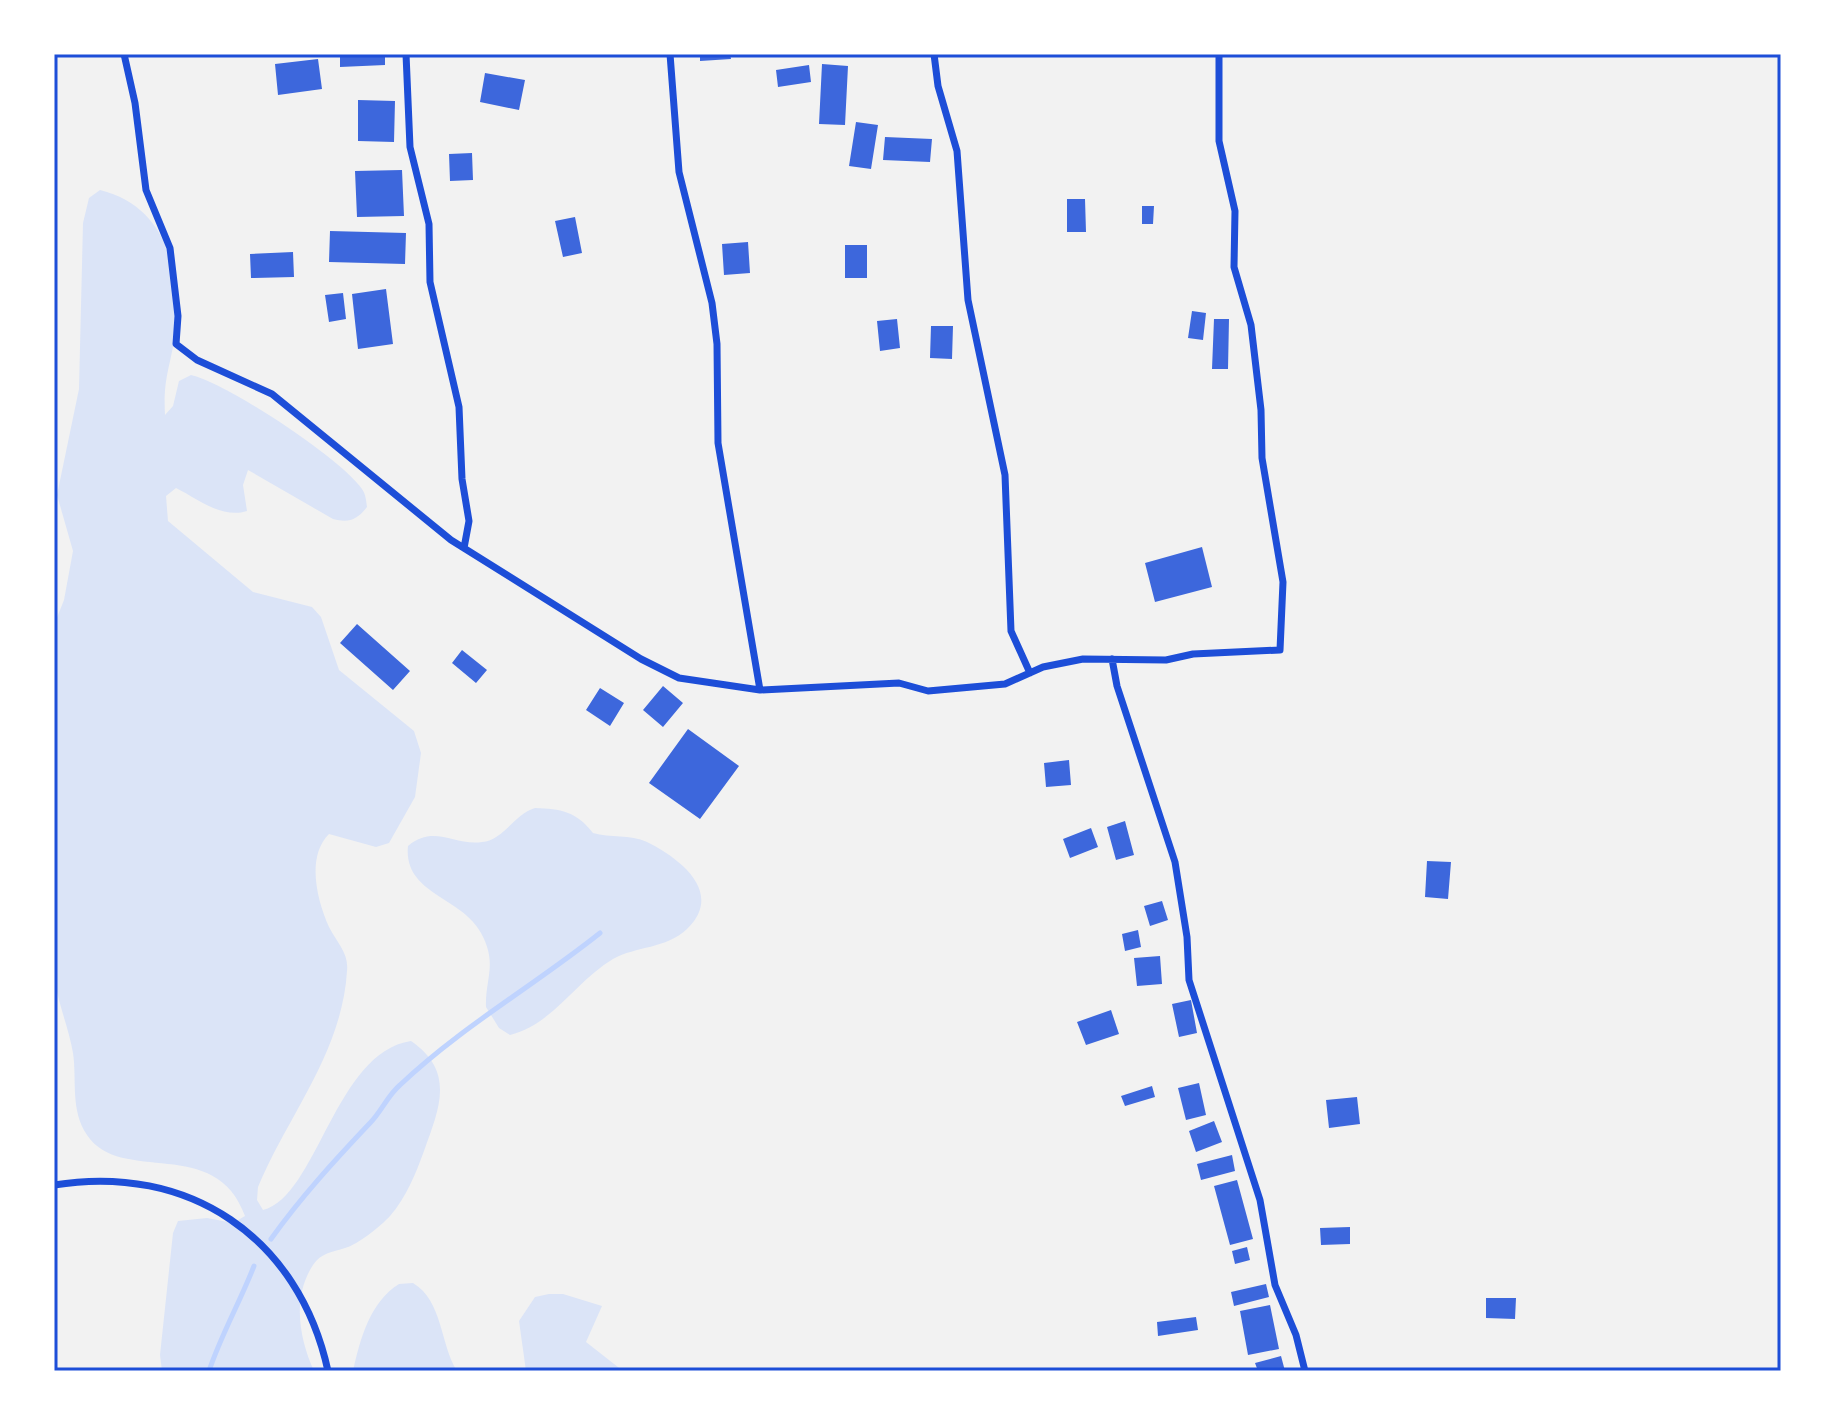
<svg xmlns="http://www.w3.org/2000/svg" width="1835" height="1425" viewBox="0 0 1835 1425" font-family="'Golos Text',sans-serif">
	<rect width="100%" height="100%" fill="#f2f2f2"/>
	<!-- green -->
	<path fill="#dbe4f7" d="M100 190C167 206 183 274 175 335 170 368 163 379 165 415L173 406 179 381 191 375C227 383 342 459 362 489 366 495 366 500 367 507 357 520 349 523 333 519L248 470 243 485 247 511C222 519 198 499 176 488L166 496 168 521 253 592 312 607 321 617 339 670 414 731 421 753 415 797 389 843 376 847 329 834C306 857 317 900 329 927 337 943 349 953 347 971 342 1053 288 1115 258 1187L257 1200 263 1210C317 1197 335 1052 411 1041 456 1072 439 1109 424 1151 416 1173 406 1198 390 1216 381 1226 357 1245 345 1248 332 1252 321 1253 313 1265 292 1297 299 1338 314 1371H162L160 1355 173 1233 178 1221 207 1218 233 1223 245 1216C216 1134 121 1186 87 1135 70 1110 77 1080 73 1053 69 1029 59 1006 55 982 48 949 54 908 54 873 54 790 54 708 54 625L64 600 73 551 57 495 79 389 83 223 89 198Z
		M535 808C561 809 576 811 593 833 610 838 630 834 647 842 679 858 725 892 687 929 666 949 636 946 613 959 577 980 552 1025 510 1035L499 1028 486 1007C485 978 498 964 481 933 462 897 403 894 408 846 434 824 454 846 482 842 504 840 514 814 535 808Z
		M413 1283C443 1301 440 1344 457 1371H353C360 1339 370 1302 399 1284Z
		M549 1294H563L602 1306 586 1342 623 1371H526L519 1321 535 1297Z"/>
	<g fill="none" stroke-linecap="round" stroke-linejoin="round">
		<!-- stream -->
		<path stroke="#bfd3fe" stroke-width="5" d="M271 1239C301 1197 335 1160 370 1123 381 1112 388 1095 400 1085 461 1027 535 985 600 933
			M209 1371C221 1335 240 1302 254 1266"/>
	</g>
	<!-- building -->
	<path fill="#3d67dc" d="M340 54H385V65L340 67Z
		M700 54H730L731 59 700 61Z
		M318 59 322 89 278 95 275 64Z
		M822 64 848 66 845 125 819 124Z
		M809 65 811 82 778 87 776 70Z
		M485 73 525 80 519 110 480 102Z
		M358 100 395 101 394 142 358 141Z
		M856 122 878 125 871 169 849 166Z
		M885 137 932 139 930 162 883 160Z
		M472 153 473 180 450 181 449 154Z
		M402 170 404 216 357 217 355 171Z
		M1067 199H1085L1086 232H1067Z
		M1142 206H1154L1153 224H1142Z
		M575 217 582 253 563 257 555 221Z
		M330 231 406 233 405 264 329 262Z
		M748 242 750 273 724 275 722 244Z
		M845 245H867V278H845Z
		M293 252 294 277 251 278 250 254Z
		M386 289 393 344 358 349 352 294Z
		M343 293 346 319 329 322 325 295Z
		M1192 311 1206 313 1203 340 1188 338Z
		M897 319 900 348 880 351 877 321Z
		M1214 319H1229L1228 369H1212Z
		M931 326H953L952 359 930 358Z
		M1202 547 1212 587 1155 602 1145 563Z
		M357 624 410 671 393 690 340 643Z
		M462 650 487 670 476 683 452 663Z
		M663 686 683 703 663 727 643 710Z
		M600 688 624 703 610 726 586 710Z
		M688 729 739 766 700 819 649 783Z
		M1069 760 1071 785 1046 787 1044 763Z
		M1125 821 1134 855 1116 860 1107 827Z
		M1091 828 1098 847 1070 858 1063 839Z
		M1427 861 1451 862 1448 899 1425 897Z
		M1162 901 1168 920 1150 926 1144 906Z
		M1138 930 1141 947 1125 951 1122 934Z
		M1160 956 1162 984 1137 986 1134 958Z
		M1191 1000 1197 1033 1179 1037 1172 1004Z
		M1111 1010 1119 1034 1086 1045 1077 1022Z
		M1199 1083 1206 1115 1186 1120 1178 1088Z
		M1152 1086 1155 1097 1125 1106 1121 1096Z
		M1357 1097 1360 1124 1329 1128 1326 1100Z
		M1214 1121 1222 1142 1196 1152 1189 1131Z
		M1232 1155 1235 1171 1201 1180 1197 1164Z
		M1237 1180 1253 1239 1230 1245 1214 1186Z
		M1350 1227V1244L1321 1245 1320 1228Z
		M1247 1247 1250 1260 1235 1264 1232 1251Z
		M1266 1284 1269 1297 1234 1306 1231 1292Z
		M1486 1298H1516L1515 1319 1486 1318Z
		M1270 1305 1279 1349 1248 1355 1240 1311Z
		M1196 1317 1198 1330 1158 1336 1157 1322Z
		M1281 1356 1285 1371H1258L1255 1363Z"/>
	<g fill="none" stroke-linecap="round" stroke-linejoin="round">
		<!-- minor -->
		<path stroke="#1d4ed8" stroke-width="7" d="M124 54 135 103 146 190 170 248 178 316 176 344 197 360 272 394 451 540 641 659 679 678 760 690 899 683 928 691 1005 684 1043 667 1083 659 1166 660 1193 654 1280 650 1283 582 1262 458 1261 410 1251 325 1234 267 1235 211 1219 141V54
			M406 54 410 147 429 224 430 282 459 407 462 479 469 521 464 548
			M670 54 679 172 712 303 717 344 718 443 760 690
			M934 54 938 86 957 151 968 300 1005 475 1011 631 1030 673
			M1112 659 1117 686 1175 862 1187 937 1189 980 1260 1200 1275 1285 1296 1335 1305 1371
			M54 1185C188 1163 299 1237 328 1371"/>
	</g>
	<!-- border -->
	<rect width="1835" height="1425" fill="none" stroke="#ffffff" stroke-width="112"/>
	<rect x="56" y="56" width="1723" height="1313" fill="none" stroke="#1d4ed8" stroke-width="3"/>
</svg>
